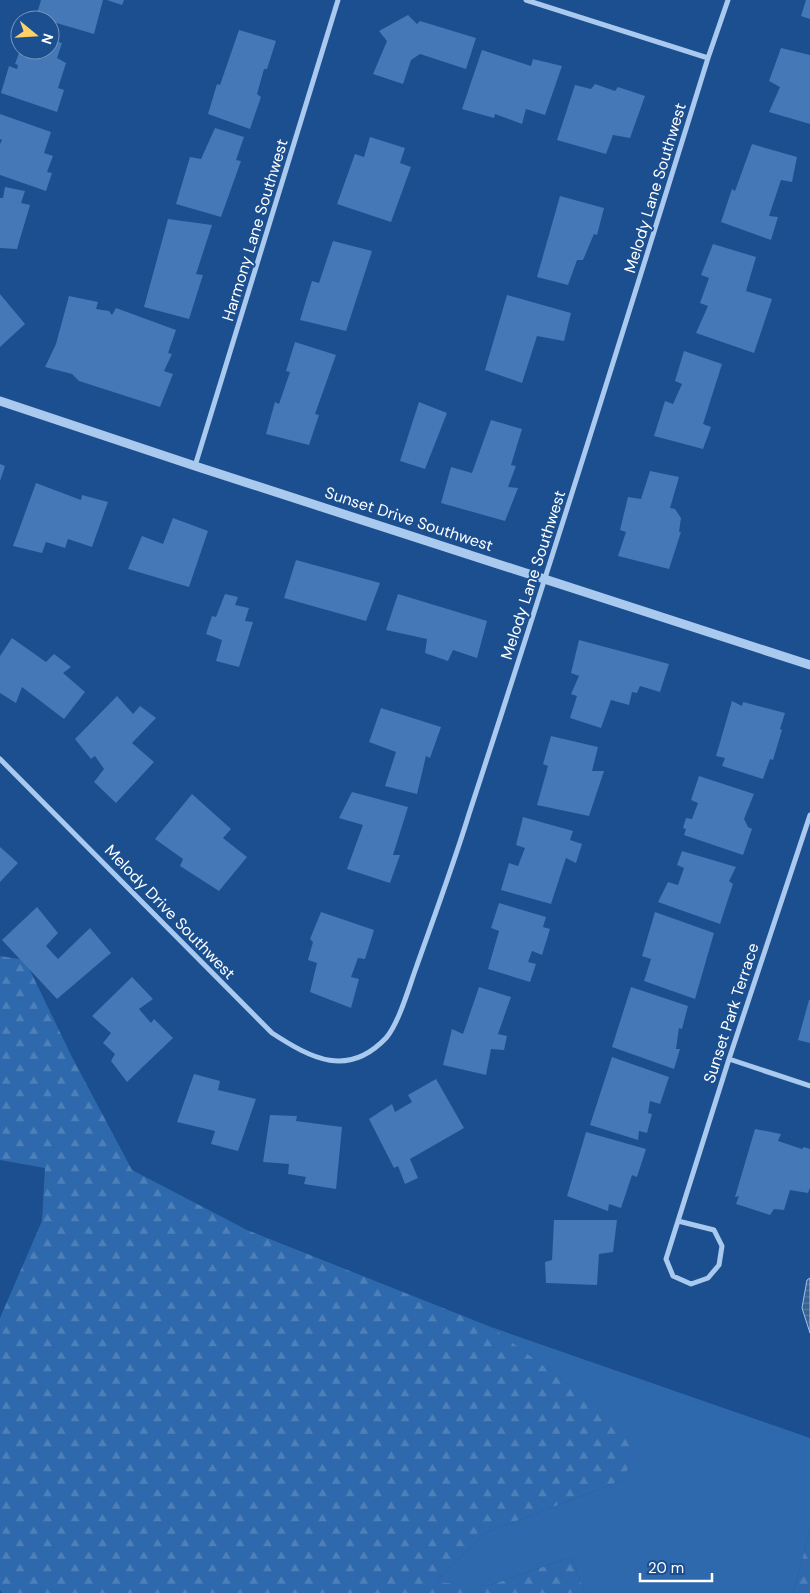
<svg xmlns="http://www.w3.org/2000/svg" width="810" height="1593" viewBox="0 0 810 1593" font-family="'DM Sans',sans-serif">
	<defs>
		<pattern id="forest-firs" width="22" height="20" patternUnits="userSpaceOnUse" patternTransform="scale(1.25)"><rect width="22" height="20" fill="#2e69ad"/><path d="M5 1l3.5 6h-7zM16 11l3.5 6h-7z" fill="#4d80b9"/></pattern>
		<pattern id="water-rules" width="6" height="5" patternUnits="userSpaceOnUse" patternTransform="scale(1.25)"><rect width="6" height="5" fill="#3c6290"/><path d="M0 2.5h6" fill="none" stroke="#597aa1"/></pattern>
	</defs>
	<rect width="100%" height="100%" fill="#1b4f8f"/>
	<!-- green -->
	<path fill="#2e69ad" d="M491 1327 810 1438V1531L793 1593H585L571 1557 488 1586 434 1583 485 1533 620 1481 629 1430Z"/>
	<!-- forest -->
	<path fill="url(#forest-firs)" d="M0 956 25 960 72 1057 132 1170 247 1230 491 1327 630 1430 633 1461 620 1481 485 1533 435 1582 488 1586 571 1557 585 1593H2L0 1590V1318L42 1221 45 1168 0 1160Z
		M810 1531V1593H793Z"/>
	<!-- water -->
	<path fill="url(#water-rules)" stroke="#9cc4f0" d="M810 1278V1333L802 1308 807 1280Z"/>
	<!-- building -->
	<path fill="#4478b7" d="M41 0H103L94 34 36 17Z
		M107 0H124L122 5Z
		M806 0H810V19L801 16Z
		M408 15 417 24 420 21 476 38 466 69 420 54 411 60 403 84 373 74 387 41 379 31Z
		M239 30 276 41 267 69H264L257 94 261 97 250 129 208 114 217 84 220 85Z
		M50 39 62 43 57 58 66 63 58 88 64 90 57 112 1 93 9 66 17 69 18 65 15 64 20 50H50Z
		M781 48 810 55V124L769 112 780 87 769 81Z
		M482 50 531 66 533 59 562 66 545 115 526 109 522 124 495 114 494 118 462 109Z
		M595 84 615 91 618 87 645 96 630 138 613 135 606 154 557 140 575 85 591 89Z
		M0 114 51 132 44 153 53 156 47 172 52 173 46 191 0 175V144L2 140 0 139Z
		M215 128 244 137 236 160 241 161 221 217 176 204 190 157 201 159Z
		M370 137 405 148 400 163 411 167 391 222 337 204 355 154 364 157Z
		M752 144 797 157 792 182 781 180 769 216 778 217 771 240 721 222 732 189 735 191Z
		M5 187 25 191 21 203 30 205 17 249 0 248V198H3Z
		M560 196 604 208 597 235 594 234 583 260H577L568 285 537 277Z
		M168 219 212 225 196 274 203 275 189 319 144 307Z
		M333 241 372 251 346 331 300 320 312 281 319 283Z
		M713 244 756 257 746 291 772 299 754 353 696 333 708 306 700 303 709 278 701 275Z
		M0 294 25 324 0 347Z
		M507 295 571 313 564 341 537 336 522 383 485 370Z
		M69 296 98 302 96 309 109 311 112 315 116 308 176 330 168 353 172 354 164 371 173 374 160 407 79 381 72 374 45 367 56 344Z
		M295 342 336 355 315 414 319 415 309 445 266 434 275 402 279 404 290 372 286 371Z
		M684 351 722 364 703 424 711 427 703 449 654 436 665 401 673 404 682 384 675 381Z
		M419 402 447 413 425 469 400 461Z
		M491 420 522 429 511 465 516 466 508 487 518 488 505 521 441 503 451 467 472 473Z
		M0 464 5 466 0 481Z
		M650 471 679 477 670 508 675 509 681 518 679 532H681L669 569 618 556 626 532 620 530 628 497 641 499Z
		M36 483 81 500 82 495 108 502 92 547 68 539 65 548 46 542 42 553 13 546Z
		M173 518 208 531 189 587 128 569 142 536 163 544Z
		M296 560 380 583 366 621 284 598Z
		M225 594 238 597 235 605 249 608 245 621 253 622 239 667 216 661 222 640 206 634 212 616 216 617Z
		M398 594 487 621 477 658 453 650 448 661 425 653 427 639 386 630Z
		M12 638 46 662 54 654 71 667 63 673 85 692 64 719 22 687 16 703 0 693V656Z
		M579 640 669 664 660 692 640 686 637 693 632 692 629 705 611 700 601 728 570 718 577 696 571 694 579 676 571 673Z
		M117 696 133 714 140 706 156 718 132 743 154 762 116 803 94 782 104 769 95 756 91 759 75 739Z
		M732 701 742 706 743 702 785 713 780 729 782 730 773 760 770 759 763 779 722 766 725 758 716 756Z
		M381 708 441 727 430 758 426 756 417 794 385 786 396 752 369 742Z
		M551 736 598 747 592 771H604L589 816 537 805 548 766 543 764Z
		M699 776 754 794 744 819 748 827 752 829 743 855 684 835 686 829 683 828 686 818 692 819 698 803 691 800Z
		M352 792 408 807 393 855H400L390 883 347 869 363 825 339 818Z
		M192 794 231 829 223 838 247 857 219 891 180 866 183 859 155 839Z
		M523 817 573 831 570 840 582 844 576 863 566 858 551 904 501 890 509 863 518 866 525 848 516 845Z
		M0 847 18 863 0 882Z
		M682 851 736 867 729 881 733 884 720 924 658 902 668 882 678 885 684 868 677 865Z
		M499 903 546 917 543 927 550 929 542 955 532 951 528 962 536 964 530 982 488 969 499 931 491 928Z
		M37 907 58 933 46 946 58 959 90 928 111 953 57 999 2 940Z
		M321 912 374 930 365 959 358 958 351 977 359 979 351 1008 310 992 317 963 308 960 313 942 310 939Z
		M655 912 714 933 695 999 644 981 651 959 642 956Z
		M132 977 153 999 139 1009 151 1023 154 1019 173 1038 127 1082 111 1061 115 1054 103 1043 111 1033 92 1016Z
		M479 987 511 997 498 1034 507 1036 504 1050 491 1049 486 1075 443 1065 452 1029 463 1034Z
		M631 987 688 1006 682 1029 679 1028 676 1049H680L674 1069 612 1047Z
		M809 1000H810V1043L798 1040Z
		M612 1057 669 1077 660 1104 650 1101 648 1113 652 1114 647 1133 639 1131 638 1140 590 1125Z
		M194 1074 220 1081 218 1090 256 1099 238 1151 211 1144 215 1131 177 1122Z
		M436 1079 464 1128 410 1159 418 1178 405 1184 398 1166 394 1168 369 1119 392 1104 395 1112 412 1102 408 1095Z
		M270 1115 297 1116 296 1121 342 1127 336 1189 304 1184 306 1177 288 1174 289 1164 263 1162Z
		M755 1129 781 1134 778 1141 802 1149 804 1147 810 1149V1188L808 1193 790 1190 784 1210 774 1209 770 1215 736 1204 739 1196 735 1197Z
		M586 1132 646 1149 637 1177 632 1175 621 1208 609 1204 608 1211 567 1196Z
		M554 1220H617L613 1252 599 1254 597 1285 546 1283 545 1262 552 1260Z"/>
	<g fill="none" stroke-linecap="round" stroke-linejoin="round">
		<!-- minor -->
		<path stroke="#a9c9ee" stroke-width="5" d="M526 0 708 58
			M195 466 338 0
			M0 759 272 1033C312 1059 348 1078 386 1038 399 1023 409 987 416 968 434 917 453 866 469 814 551 563 630 310 708 58L728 0
			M729 1059 810 1086
			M678 1221 714 1230 722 1246 719 1265 708 1278 691 1284 673 1276 666 1259 729 1059 810 815"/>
		<!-- tertiary -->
		<path stroke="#a9c9ee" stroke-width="9" d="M0 401 195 466 810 665"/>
	</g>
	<g text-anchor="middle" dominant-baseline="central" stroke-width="4" stroke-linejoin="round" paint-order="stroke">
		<!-- street labels -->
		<g font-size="16" fill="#fff" stroke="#1b4f8f">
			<text transform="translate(655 188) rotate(-73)">Melody Lane Southwest</text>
			<text transform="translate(255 230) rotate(-73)">Harmony Lane Southwest</text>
			<text transform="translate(409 519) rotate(18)">Sunset Drive Southwest</text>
			<text transform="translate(533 575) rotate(-72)">Melody Lane Southwest</text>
			<text transform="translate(170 912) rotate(46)">Melody Drive Southwest</text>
			<text transform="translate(731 1013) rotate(-72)">Sunset Park Terrace</text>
		</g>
	</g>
	<!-- north arrow -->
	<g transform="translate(35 35) rotate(108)"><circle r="24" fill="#1b4f8f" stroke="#7695bc"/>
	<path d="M0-4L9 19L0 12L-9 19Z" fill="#ffd166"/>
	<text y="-8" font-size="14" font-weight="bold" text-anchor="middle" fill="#ffffff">N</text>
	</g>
	<!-- scale -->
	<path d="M640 1573v8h72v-8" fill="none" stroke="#ffffff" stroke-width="2.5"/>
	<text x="648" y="1573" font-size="15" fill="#ffffff" stroke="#1b4f8f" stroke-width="4" paint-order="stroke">20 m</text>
</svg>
